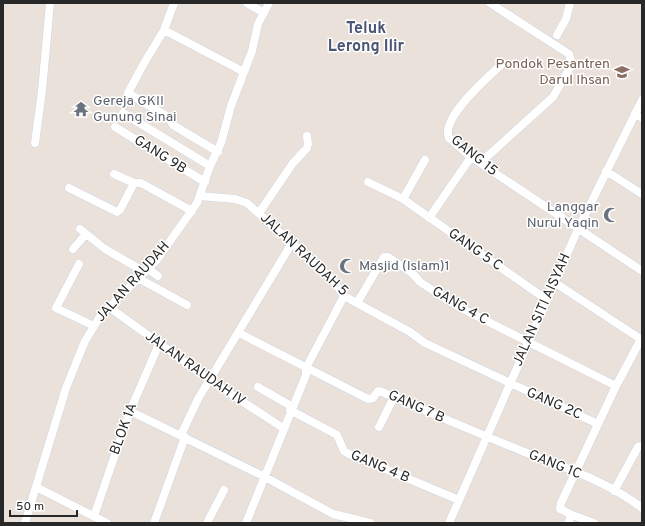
<svg xmlns="http://www.w3.org/2000/svg" width="645" height="526" viewBox="0 0 645 526" font-family="Overpass,sans-serif">
	<rect width="100%" height="100%" fill="#eae2da"/>
	<g fill="none" stroke-linecap="round" stroke-linejoin="round">
		<!-- minor casing -->
		<g stroke="#cfd4e0" stroke-width="9">
			<path id="minor" d="M174 3 164 30 143 65 128 93 168 117 173 125 218 152
				M247 3 264 13
				M164 30 244 72
				M557 35 566 19 570 3
				M502 64C488 77 440 118 449 138L471 157 642 271
				M123 113 210 166
				M635 113 642 118
				M115 127 205 182
				M35 143 42 91 50 3
				M480 163 553 97 572 64 569 54 490 3
				M606 171 642 194
				M114 174 134 183H141L192 211
				M368 182 403 199 547 300
				M69 188 117 212 120 210 134 183
				M200 196 235 199 247 203 331 278 344 296 410 332 425 343 598 424
				M403 199 425 160
				M259 213 293 163 307 148 308 144 307 136
				M429 218 471 157
				M80 229 105 249 145 272
				M73 249 86 234
				M79 264 56 308 94 326
				M148 269 158 276
				M138 278 187 305
				M554 282 642 340
				M357 303 384 257H388L412 273 420 282 455 305 616 386
				M109 307 211 381 283 428
				M239 333 368 399 373 398 378 391 382 392C429 412 475 432 522 451 562 467 608 481 642 508
				M258 387 291 406
				M290 410 337 435 344 451 347 453 459 500
				M130 411 265 477 333 514 370 523
				M379 427 394 397
				M181 435 198 399 292 243
				M36 487 107 523
				M614 491 638 447 642 446
				M572 515 560 509 561 503 616 386 641 339
				M94 516 130 411 159 344
				M25 523 66 388 85 341 101 315 156 261 197 203 210 166 221 143 231 106 252 51 258 24 269 3
				M154 523 185 437
				M207 523 224 490
				M246 523 306 375V368L344 296
				M449 523 578 229 642 100
				M568 523 572 515 594 523"/>
		</g>
		<!-- minor -->
		<use href="#minor" stroke="#fff" stroke-width="8"/>
	</g>
	<!-- icons -->
	<defs>
		<g id="school-bare" transform="scale(1.2)"><path d="M0-5L7-2L0 1L-7-2ZM-4 1L0 2.5L4 1V4Q0 6-4 4Z" fill="#8d6e63" stroke="#fff" stroke-width="2.5" paint-order="stroke"/></g>
		<g id="temple-bare" transform="scale(1.2)"><path d="M0-6L5-2H3V0L6.5 2.5H4V6H1.5V3h-3V6H-4V2.5H-6.5L-3 0V-2H-5Z" fill="#6b7280" stroke="#fff" stroke-width="2.5" paint-order="stroke"/></g>
		<g id="mosque-bare" transform="scale(1.2)"><path d="M3.5-4.9A6 6 0 1 0 3.5 4.9A5 5 0 1 1 3.5-4.9Z" fill="#6b7280" stroke="#fff" stroke-width="2.5" paint-order="stroke"/></g>
	</defs>
	<g fill-rule="evenodd">
		<use href="#school-bare" x="622" y="72"/>
		<use href="#temple-bare" x="81" y="109"/>
		<use href="#mosque-bare" x="611" y="215"/>
		<use href="#mosque-bare" x="347" y="266"/>
	</g>
	<g text-anchor="middle" dominant-baseline="central" stroke-width="3" stroke-linejoin="round" paint-order="stroke">
		<!-- education labels -->
		<g font-size="14" fill="#785e54" stroke="#fff" text-anchor="end">
			<text x="610" y="64">Pondok Pesantren<tspan x="610" dy="16">Darul Ihsan</tspan></text>
		</g>
		<!-- worship labels -->
		<g font-size="14" fill="#5b616d" stroke="#fff" text-anchor="start">
			<text x="93" y="101">Gereja GKII<tspan x="93" dy="16">Gunung Sinai</tspan></text>
			<text x="599" y="207" text-anchor="end">Langgar<tspan x="599" dy="16">Nurul Yaqin</tspan></text>
			<text x="359" y="266">Masjid (Islam)1</text>
		</g>
		<!-- street labels -->
		<g font-size="14" fill="#282828" stroke="#fff">
			<text transform="translate(160 155) rotate(32)">GANG 9B</text>
			<text transform="translate(474 156) rotate(39)">GANG 15</text>
			<text transform="translate(475 250) rotate(35)">GANG 5 C</text>
			<text transform="translate(304 255) rotate(43)">JALAN RAUDAH 5</text>
			<text transform="translate(133 282) rotate(-48)">JALAN RAUDAH</text>
			<text transform="translate(460 306) rotate(30)">GANG 4 C</text>
			<text transform="translate(542 310) rotate(-66)">JALAN SITI AISYAH</text>
			<text transform="translate(195 369) rotate(35)">JALAN RAUDAH IV</text>
			<text transform="translate(554 404) rotate(24)">GANG 2C</text>
			<text transform="translate(416 407) rotate(24)">GANG 7 B</text>
			<text transform="translate(124 429) rotate(-70)">BLOK 1A</text>
			<text transform="translate(555 465) rotate(22)">GANG 1C</text>
			<text transform="translate(380 467) rotate(23)">GANG 4 B</text>
		</g>
		<!-- quarter labels -->
		<g font-size="16" font-weight="bold" fill="#4b5676" stroke="#fff">
			<text x="366" y="29">Teluk<tspan x="366" dy="18">Lerong Ilir</tspan></text>
		</g>
	</g>
	<!-- border -->
	<rect width="645" height="526" fill="none" stroke="#282828" stroke-width="8"/>
	<!-- scale -->
	<path d="M10 510v6h67v-6" fill="none" stroke="#282828" stroke-width="2"/>
	<text x="16" y="510" font-size="12" fill="#282828" stroke="#ffffff" stroke-width="3" paint-order="stroke">50 m</text>
</svg>
